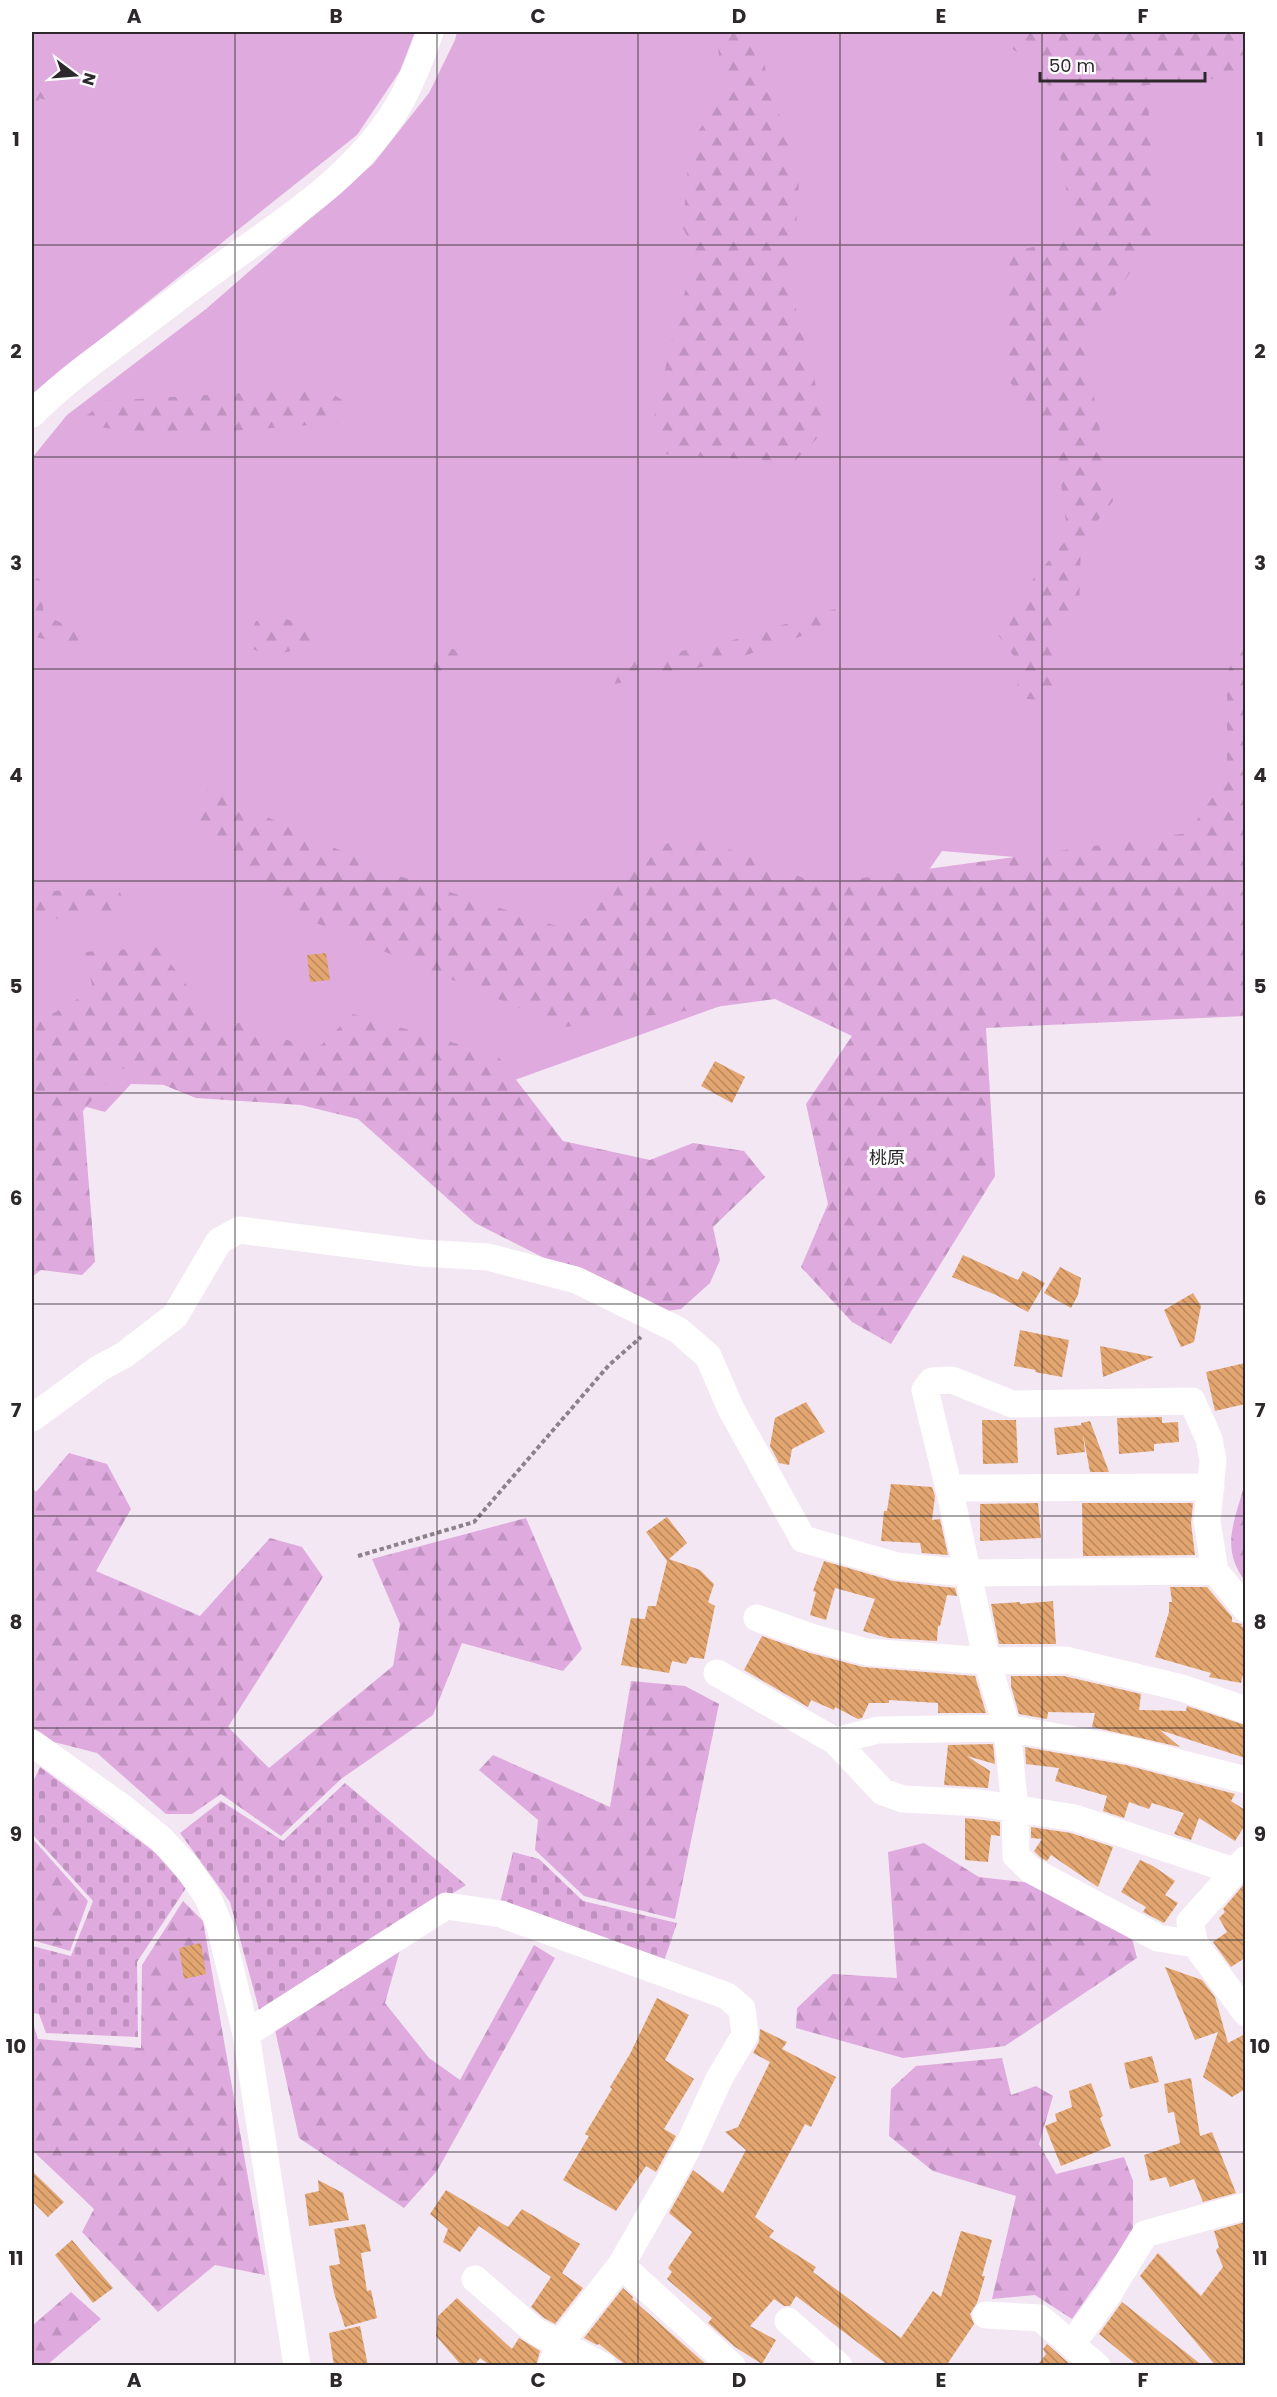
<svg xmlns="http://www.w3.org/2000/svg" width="1277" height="2397" viewBox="0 0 1277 2397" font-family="Poppins,'Noto Sans JP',sans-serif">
	<defs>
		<pattern id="forest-firs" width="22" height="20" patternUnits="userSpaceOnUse" patternTransform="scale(1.5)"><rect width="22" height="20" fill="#dfaade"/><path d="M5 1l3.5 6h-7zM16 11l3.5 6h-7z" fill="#c092bf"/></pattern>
		<pattern id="cemetery-stones" width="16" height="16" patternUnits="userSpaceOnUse" patternTransform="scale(1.5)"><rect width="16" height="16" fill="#dfaade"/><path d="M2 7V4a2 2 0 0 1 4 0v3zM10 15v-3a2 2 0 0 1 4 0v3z" fill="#c092bf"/></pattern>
		<pattern id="building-back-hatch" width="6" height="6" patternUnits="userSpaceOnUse" patternTransform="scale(1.5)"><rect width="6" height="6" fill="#e3a670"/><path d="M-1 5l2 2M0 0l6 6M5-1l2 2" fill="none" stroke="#b8875c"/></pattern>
	</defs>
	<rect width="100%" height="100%" fill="#f3e7f3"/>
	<!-- green -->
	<path fill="#dfaade" d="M32 32H415L400 71 357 135 32 394Z
		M457 32H1245V782L1228 835 1138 867 942 851 873 951 512 1081 215 1086 131 1084 105 1112 32 1092V458L67 415 206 309 373 164 429 93 455 40Z"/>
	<!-- forest -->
	<path fill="url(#forest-firs)" d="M716 32H745L762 57 799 181 792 294 827 428 794 462 662 454 652 427 674 330 696 253 683 228 690 142 724 96Z
		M1006 32H1245V76L1147 85 1157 231 1084 343 1113 501 1081 542 1079 610 1053 640 1056 690 1040 700 1017 698 1019 663 999 636 1034 578 1068 538 1056 445 1010 382 1005 253 1075 238 1045 70 1011 48Z
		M32 78 62 91 63 104 39 98V106L32 110Z
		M323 388 350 405 337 423 163 436 77 424 104 401Z
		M32 574 40 580 44 615 97 639 87 650 32 636Z
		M835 609 840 623 726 662 615 684 621 663 727 642Z
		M286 619 323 630 332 641 274 655 244 647 256 621Z
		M1245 632V1016L986 1028 995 1176 891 1344 852 1322 801 1267 828 1204 806 1104 852 1036 775 999 565 1027 309 920 185 815 207 790 390 873 572 931 657 847 692 835 819 884 1188 833 1227 776V674Z
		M446 647 460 651 459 661 449 672 434 670 432 659Z
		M118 888 130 914 32 920V892Z
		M158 947 207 1012 316 1050 353 1014 497 1055 563 1141 650 1160 693 1143 744 1151 765 1177 713 1227 720 1260 710 1283 681 1309 653 1313 475 1223 358 1119 301 1105 196 1098 119 1067 83 1111 95 1262 82 1275 41 1270 32 1277V1006L54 1013 93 990 85 952Z
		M69 1453 107 1464 131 1509 96 1571 200 1616 270 1538 302 1547 323 1577 228 1727 269 1768 393 1666 400 1624 372 1559 526 1518 582 1649 563 1671 462 1643 433 1715 341 1779 281 1836 221 1794 192 1814H166L97 1753 50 1741 32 1728V1487L36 1492Z
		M1245 1482V1581C1219 1547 1236 1519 1245 1482Z
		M631 1681 685 1686 719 1704 675 1919 584 1896 535 1850 538 1820 479 1770 493 1755 610 1807Z
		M32 1838 88 1901 70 1951 32 1940Z
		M924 1843 979 1877 1032 1883 1131 1935 1137 1958 1005 2046 903 2058 796 2028 797 2008 833 1974 897 1978 888 1852Z
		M183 1901 203 1921 265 2275 215 2265 158 2312 82 2232 94 2209 32 2150V2020L38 2039 141 2048 142 1965Z
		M534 1945 555 1958 437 2171 404 2208 299 2138 275 2030 400 1950 385 2003 429 2058 460 2080Z
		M1002 2058 1011 2095 1036 2086 1053 2096 1039 2144 1056 2174 1124 2157 1133 2181V2231L1072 2319 1035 2295 992 2299 1016 2196 933 2171 889 2136 891 2089 916 2066Z
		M71 2292 101 2319 47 2365H32V2326Z"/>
	<!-- cemetery -->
	<path fill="url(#cemetery-stones)" d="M40 1767 156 1853 186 1888 137 1962 138 2037 46 2033 39 2014 32 2013V1946L71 1956 93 1901 32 1834V1784Z
		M345 1783 466 1885 260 2013 230 1902 180 1833 221 1801 283 1841Z
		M513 1852 539 1859 583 1901 677 1923 662 1967 499 1907Z"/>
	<!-- building -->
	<path fill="url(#building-back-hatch)" d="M326 953 330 980 310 982 307 955Z
		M715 1061 745 1077 732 1103 701 1086Z
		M963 1255 1018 1280 1023 1271 1045 1283 1028 1312 996 1295 952 1277Z
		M1060 1267 1081 1278 1078 1295 1071 1308 1044 1293Z
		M1193 1293 1201 1306 1194 1342 1181 1347 1164 1310Z
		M1020 1330 1069 1340 1062 1377 1035 1372 1036 1370 1014 1366Z
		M1100 1346 1154 1357 1103 1377Z
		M1245 1363V1404L1215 1411 1206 1372Z
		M806 1402 825 1432 792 1449 789 1465 779 1463 770 1446 775 1418Z
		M1162 1417V1423L1178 1422 1179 1442 1154 1444V1451L1119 1454 1117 1418Z
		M982 1420H1016L1018 1463 983 1464Z
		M1090 1421 1109 1472H1090L1081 1423Z
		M1082 1425 1085 1452 1057 1455 1054 1428Z
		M891 1484 932 1487 935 1496 932 1520 940 1519 948 1555 922 1553 920 1543 881 1541 884 1511H887Z
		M1038 1503 1041 1538 980 1541V1504Z
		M1082 1503H1193L1191 1523 1195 1555 1083 1556Z
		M667 1517 687 1543 669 1559 700 1570 714 1584 708 1602 715 1606 704 1659 690 1657 686 1664 672 1661 669 1673 621 1665 631 1618 645 1619 648 1606H656L667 1561 646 1532Z
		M824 1561 893 1581 955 1588 957 1596 947 1595 940 1626H938L937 1641 888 1638 863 1631 875 1599 835 1588 826 1620 810 1615 816 1592 813 1591Z
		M1170 1587H1207L1232 1617V1622L1242 1624 1241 1626 1245 1628V1666L1241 1683 1209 1677 1211 1673 1155 1657 1169 1612V1602H1172Z
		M1053 1601 1056 1644H999L991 1604 1020 1602V1604Z
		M762 1636 810 1653 863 1667 975 1676 986 1713H938V1703L889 1700V1703H869L862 1718 858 1719 835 1707 834 1710 811 1700 808 1707 744 1670Z
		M1011 1676H1064L1141 1694 1139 1710 1186 1711 1187 1706 1245 1725V1758L1160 1730 1180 1747 1092 1727 1095 1713 1048 1712 1047 1719 1019 1714 1011 1686Z
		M993 1744 995 1764 967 1756 990 1771 988 1788 944 1785 948 1745Z
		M1025 1747 1126 1765 1235 1794 1231 1801 1245 1810V1825L1235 1841 1199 1818 1191 1840 1174 1834 1184 1813 1152 1803 1149 1809 1129 1802 1124 1818 1103 1811 1107 1796 1055 1781 1059 1768 1026 1764Z
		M965 1818 1000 1822V1836L991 1835 988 1862 965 1860Z
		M1031 1827 1071 1833 1113 1847 1098 1887 1051 1855 1047 1861 1040 1857 1034 1851 1042 1839 1031 1838Z
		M1140 1860 1153 1866 1175 1881 1165 1895 1178 1903 1164 1923 1143 1912 1146 1907 1121 1892Z
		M1245 1883V1958L1231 1967 1213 1942 1227 1932 1219 1918 1225 1912 1223 1909Z
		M201 1943 206 1974 184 1979 179 1948Z
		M1165 1967 1202 1980 1215 1997 1228 2043 1245 2034V2089L1232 2097 1203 2077 1218 2032 1195 2040Z
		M657 1998 689 2015 665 2060 694 2079 664 2129 676 2136 656 2172 646 2166 616 2211 563 2180 589 2136 585 2134 612 2089 610 2087 630 2054Z
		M760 2029 787 2042 782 2049 836 2077 811 2127 805 2124 755 2217 774 2231 769 2237 816 2267 813 2272 901 2338 933 2291 941 2297 961 2231 992 2240 982 2276H985L977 2303 970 2314 974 2324 946 2366H889L796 2296 790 2306H784L774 2299 750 2326 776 2340 762 2364 735 2347 708 2323 712 2318 667 2279 672 2272 668 2268 692 2232 669 2213 693 2170 723 2193 746 2150 725 2132 738 2127 770 2062 753 2053 759 2042Z
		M1152 2056 1159 2082 1130 2089 1124 2063Z
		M1191 2078 1200 2136 1212 2132 1236 2193 1203 2202 1194 2179 1170 2187 1166 2177 1150 2181 1144 2155 1180 2143 1174 2112 1168 2113 1164 2084Z
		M1091 2083 1103 2116 1100 2118 1111 2146 1061 2166 1045 2126 1057 2121 1055 2114 1072 2107 1069 2091Z
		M32 2171 64 2202 48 2217 32 2201Z
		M318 2180 343 2193 349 2220 309 2226 305 2194 319 2191Z
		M446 2190 508 2227 522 2209 580 2244 562 2273 583 2288 555 2324 544 2318 531 2307 551 2277 479 2226 460 2252 443 2242 448 2229 430 2214Z
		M1245 2222V2366H1216L1140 2276 1158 2253 1201 2296 1223 2267 1216 2250 1219 2247 1214 2231Z
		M365 2224 371 2251 361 2253 367 2291 371 2290 377 2318 345 2327 334 2293 329 2266 340 2264 334 2229Z
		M72 2240 113 2288 93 2303 55 2255Z
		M623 2288 633 2297 632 2299 708 2366H627L599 2344 597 2345 584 2338Z
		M457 2298 512 2349 519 2338 540 2351 536 2366H491L480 2358 474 2366H462L436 2336 438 2316Z
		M1122 2302 1203 2366H1138L1099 2334Z
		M360 2326 368 2366H334L329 2333Z
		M1047 2344 1072 2366H1037L1046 2354 1043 2349Z"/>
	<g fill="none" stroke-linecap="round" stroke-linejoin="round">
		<!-- path -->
		<path stroke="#8b828a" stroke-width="4" stroke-dasharray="4.5 3" stroke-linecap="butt" d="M358 1556 474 1522 609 1365 641 1337"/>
		<!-- minor -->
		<path stroke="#fff" stroke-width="27" d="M32 414C60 385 93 362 126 337 159 313 191 287 224 264 288 218 357 175 398 106 412 82 421 58 430 32
			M32 1418 100 1368 124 1355 175 1316 219 1241 239 1230 421 1253 488 1257 576 1280 678 1330 708 1356 731 1409 803 1539 897 1566 966 1573 1215 1571
			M951 1497 925 1390 932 1381 952 1380 1012 1404 1192 1401 1209 1439 1213 1460 1207 1521 1215 1571 1246 1609
			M757 1618 814 1638 867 1652 987 1661 1066 1660 1182 1688 1246 1710
			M717 1673 835 1741 883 1792 903 1799 980 1803 1075 1818 1234 1871
			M835 1741 878 1730 1007 1728 1129 1750 1246 1780
			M32 1743 123 1808 161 1839 187 1867 207 1896 220 1926 246 2034 297 2366
			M1245 1860 1190 1922 1195 1944 1246 2013
			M1195 1944 1158 1938 1031 1870 1016 1856 1015 1809 1007 1728 987 1661 951 1497 961 1488 1211 1487
			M246 2034 446 1906 501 1914 727 1996 742 2009 745 2035 719 2079 685 2153 621 2265 561 2342 551 2366
			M621 2265 732 2366
			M475 2279 535 2331 603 2366
			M986 2315 1040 2318 1097 2366
			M788 2321 839 2366
			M1072 2344 1109 2293 1145 2234 1246 2206"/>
	</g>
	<!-- grid -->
	<path fill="none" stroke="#2d282c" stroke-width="1.5" stroke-opacity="0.55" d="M235 32V2366M437 32V2366M638 32V2366M840 32V2366M1042 32V2366M32 245H1246M32 457H1246M32 669H1246M32 881H1246M32 1093H1246M32 1304H1246M32 1516H1246M32 1728H1246M32 1940H1246M32 2152H1246"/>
	<g text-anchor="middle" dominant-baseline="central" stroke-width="6" stroke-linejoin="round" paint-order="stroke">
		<!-- quarter labels -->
		<g font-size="18" fill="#2d282c" stroke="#fff">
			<text x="887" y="1157">桃原</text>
		</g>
	</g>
	<!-- border -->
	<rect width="1277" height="2397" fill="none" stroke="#ffffff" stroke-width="66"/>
	<!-- north arrow -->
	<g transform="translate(75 75) rotate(106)" stroke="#ffffff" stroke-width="4.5" paint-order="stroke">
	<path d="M0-4.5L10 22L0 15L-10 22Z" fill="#2d282c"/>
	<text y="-9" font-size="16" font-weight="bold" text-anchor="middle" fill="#2d282c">N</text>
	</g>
	<!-- scale -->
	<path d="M1040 72v9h165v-9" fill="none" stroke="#2d282c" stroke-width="3"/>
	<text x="1049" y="72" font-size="18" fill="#2d282c" stroke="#ffffff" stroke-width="4.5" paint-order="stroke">50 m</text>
	<rect x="33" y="33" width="1211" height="2331" fill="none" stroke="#2d282c" stroke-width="2"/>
	<g font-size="20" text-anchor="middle" font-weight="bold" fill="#2d282c">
		<text x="134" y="23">A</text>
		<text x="336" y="23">B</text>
		<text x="538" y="23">C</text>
		<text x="739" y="23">D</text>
		<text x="941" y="23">E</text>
		<text x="1143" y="23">F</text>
		<text x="16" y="146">1</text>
		<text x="1260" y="146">1</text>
		<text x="16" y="358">2</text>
		<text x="1260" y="358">2</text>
		<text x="16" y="570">3</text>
		<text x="1260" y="570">3</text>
		<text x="16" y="782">4</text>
		<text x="1260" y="782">4</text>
		<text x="16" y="993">5</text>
		<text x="1260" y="993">5</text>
		<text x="16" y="1205">6</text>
		<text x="1260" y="1205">6</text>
		<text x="16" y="1417">7</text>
		<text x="1260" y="1417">7</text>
		<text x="16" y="1629">8</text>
		<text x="1260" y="1629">8</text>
		<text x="16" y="1841">9</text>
		<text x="1260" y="1841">9</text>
		<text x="16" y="2053">10</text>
		<text x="1260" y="2053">10</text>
		<text x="16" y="2265">11</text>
		<text x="1260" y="2265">11</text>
		<text x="134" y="2387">A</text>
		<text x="336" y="2387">B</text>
		<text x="538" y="2387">C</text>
		<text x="739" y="2387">D</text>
		<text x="941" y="2387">E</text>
		<text x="1143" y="2387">F</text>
	</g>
</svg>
